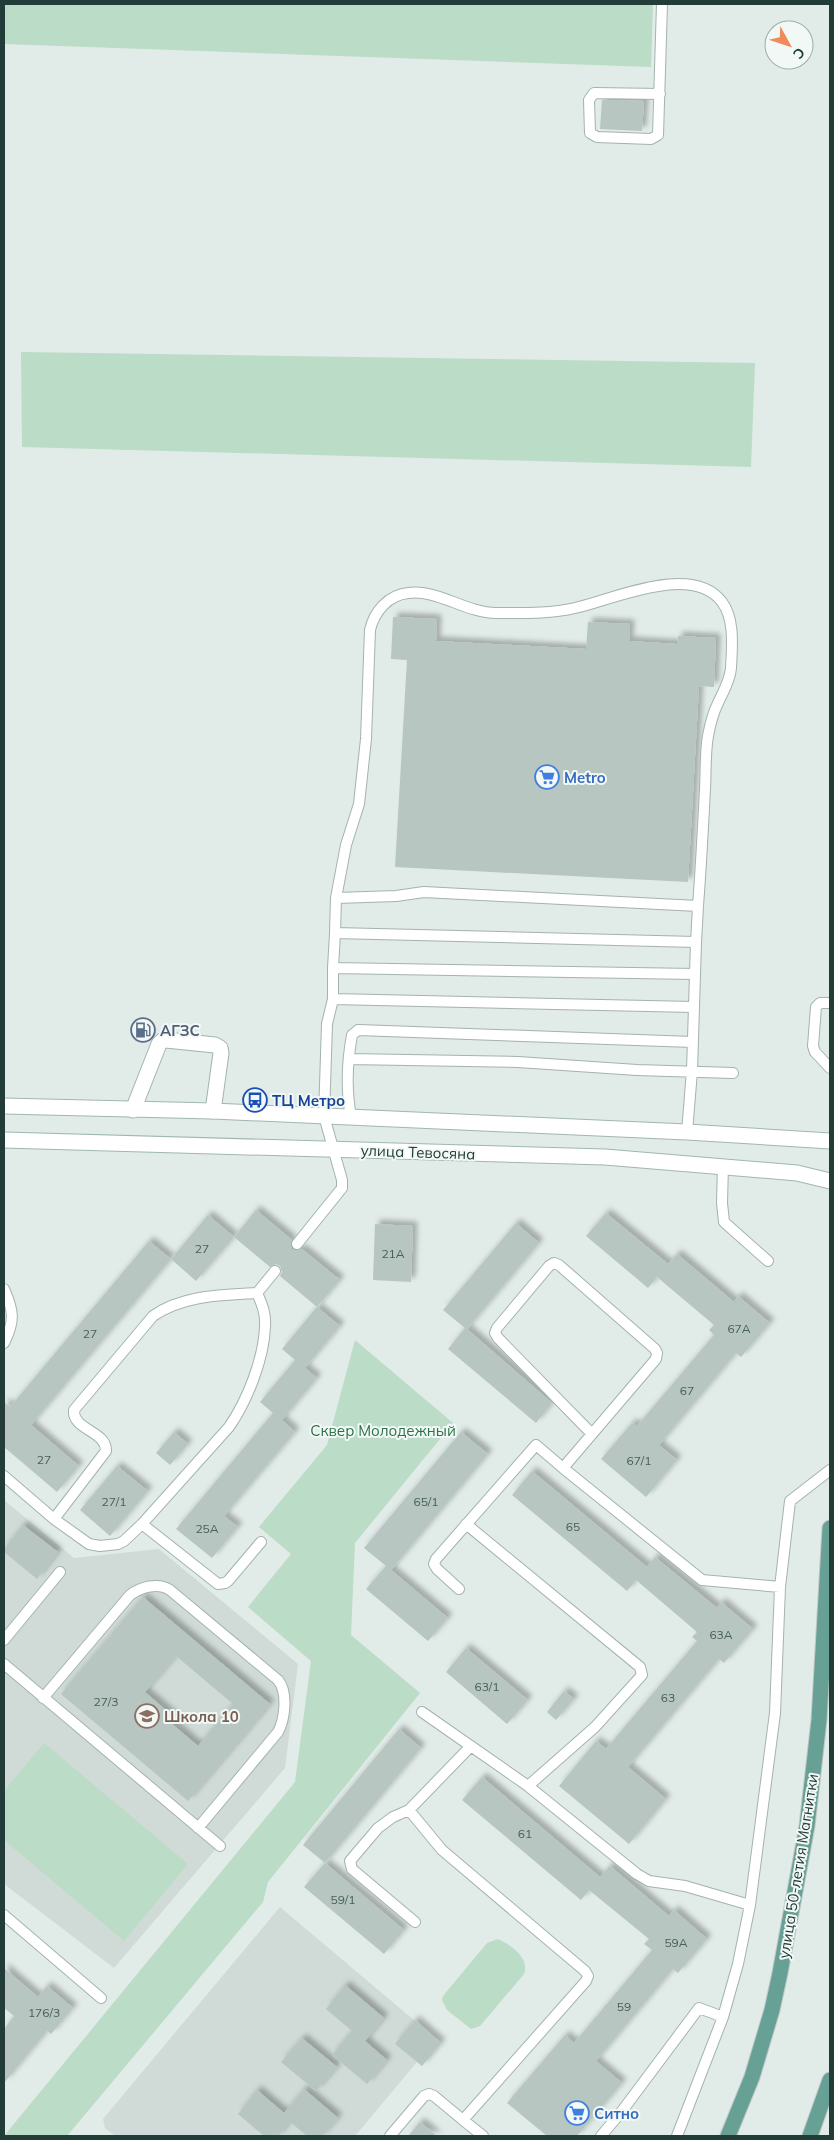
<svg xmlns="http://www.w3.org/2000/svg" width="834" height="2140" viewBox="0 0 834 2140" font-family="Mulish,sans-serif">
	<defs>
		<filter id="shadow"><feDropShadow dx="4.5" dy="-4.5" stdDeviation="2.5" flood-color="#0004"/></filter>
	</defs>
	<rect width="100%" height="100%" fill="#e1ebe8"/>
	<!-- built -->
	<path fill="#d0dbd7" d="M4 1500 74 1558 159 1549 298 1664 285 1768 114 1968 4 1884Z
		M280 1907 441 2043 422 2066 417 2062 355 2136H115L105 2128 103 2119Z"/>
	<!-- green -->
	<path fill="#bbdcc6" d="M4 4H653L651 67 4 44Z
		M21 352 755 363 751 467 22 447Z
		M355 1340 453 1423 355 1543 351 1635 420 1693 268 1882 263 1902 67 2136H4L295 1782 311 1661 248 1607 291 1554 259 1527 327 1445Z
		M44 1743 188 1864 124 1941 4 1840V1791Z
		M498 1939C511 1945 530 1958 524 1974L480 2026 471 2029 447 2010 442 2000 443 1996 487 1943Z"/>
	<!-- building -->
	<path fill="#b7c6c1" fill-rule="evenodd" filter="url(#shadow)" d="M602 100 644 101 642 131 600 129Z
		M393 617 437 619 436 641 586 649 588 622 630 624 629 641 677 644 678 636 716 638 714 687 699 686 688 882 395 867 407 660 391 659Z
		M256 1210 292 1240 290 1243 292 1249 296 1251 302 1249 340 1280 317 1307 280 1276 282 1272 280 1266 276 1264 270 1267 234 1237Z
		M606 1213 668 1264 677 1254 734 1302 738 1296 770 1323 741 1357 736 1353 659 1445 677 1460 646 1497 601 1459 632 1423 637 1426 714 1335 709 1330 714 1325 657 1277 648 1288 586 1236Z
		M208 1215 234 1237 196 1281 171 1259Z
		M516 1223 539 1243 467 1329 552 1403 536 1423 448 1349 465 1328 443 1310Z
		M375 1224 413 1226 411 1282 373 1280Z
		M149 1241 171 1259 31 1425 79 1466 57 1492 4 1447V1402L10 1407Z
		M317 1307 340 1326 305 1368 317 1378 282 1420 295 1432 224 1516 238 1527 212 1558 176 1529 273 1413 260 1402 295 1360 282 1349Z
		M174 1432 188 1444 170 1465 156 1453Z
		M461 1432 488 1454 391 1570 448 1618 428 1641 366 1589 386 1566 364 1548Z
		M117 1466 148 1491 110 1536 80 1510Z
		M532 1471 647 1567 655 1557 717 1608 721 1602 753 1629 724 1663 719 1659 628 1767 666 1799 629 1844 559 1786 596 1741 606 1749 697 1641 692 1637 697 1632 636 1580 627 1591 512 1495Z
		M23 1525 58 1552 37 1579 4 1552V1549Z
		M143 1597 270 1704 188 1801 61 1694ZM176 1656 233 1704 198 1746 171 1723 175 1718 145 1692Z
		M466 1648 528 1700 507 1724 446 1672Z
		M564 1691 574 1699 556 1720 547 1712Z
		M399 1729 421 1748 325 1863 303 1845Z
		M482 1777 600 1877 610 1866 669 1916 674 1910 707 1939 678 1973 673 1969 596 2061 622 2083 577 2136H547L507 2103 565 2035 574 2043 652 1950 644 1944 649 1939 589 1890 581 1900 462 1800Z
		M325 1863 404 1930 384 1954 304 1887Z
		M4 1968 38 1997 47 1986 73 2008 51 2034 47 2031 4 2083V2029L14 2016 4 2008Z
		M345 1985 384 2018 365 2041 387 2060 367 2084 332 2055 352 2031 326 2009Z
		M415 2020 441 2043 422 2066 395 2044Z
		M302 2038 337 2067 316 2091 281 2062Z
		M304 2089 338 2118 322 2136H307L290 2122 278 2136H264L238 2114 257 2090 284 2113Z
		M420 2122 437 2136H408Z"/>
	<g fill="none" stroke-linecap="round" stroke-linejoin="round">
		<!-- lane casing -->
		<g stroke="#a4b3af" stroke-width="12">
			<path id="lane" d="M660 94 594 93 589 100 590 133 597 137 651 139 658 135 662 4
				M336 898 346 845 359 804 366 739 370 630C374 612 388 595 408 593 438 589 466 613 496 613 523 613 549 614 575 608 612 600 692 562 722 602 735 619 732 647 731 668 730 681 723 692 718 703 713 713 710 725 708 736 705 753 706 772 705 789 703 828 701 867 698 906
				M335 933 336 898 396 896 424 892 698 906 696 942
				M333 968V999L694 1007
				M830 1003H820L816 1007 813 1046 815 1052 830 1068
				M349 1059 518 1062 637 1070 733 1073
				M351 1117C346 1090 347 1062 352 1035L358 1030 693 1042
				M687 1132 692 1071 696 942 335 933 333 968 695 974
				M723 1165 722 1203 724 1222 768 1261
				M297 1244 342 1188V1180L324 1116 327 1024 333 999
				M4 1289C14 1311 15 1321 4 1343
				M592 1434 498 1338 495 1333 497 1328 549 1266 554 1263 559 1265 655 1349 657 1353 656 1359 563 1468 702 1580 780 1587
				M4 1476 54 1519 106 1451C107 1431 72 1430 74 1410L153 1316C183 1295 222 1295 257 1293L275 1271
				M54 1519 89 1544 100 1546 118 1544 124 1541 142 1524 229 1427C247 1401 264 1359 265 1326 266 1314 262 1304 257 1293
				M142 1524 218 1584 225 1583 228 1581 261 1542
				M459 1589 437 1569 434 1564 436 1559 536 1445 563 1468
				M4 1640 60 1572
				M4 1664 220 1846
				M43 1698 130 1595C141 1587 158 1582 170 1590L278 1680C288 1692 285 1719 278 1732L198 1828
				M422 1712 528 1786 595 1727 642 1675 640 1667 466 1524
				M528 1786 637 1874 649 1881 685 1886 750 1905
				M4 1915 101 1998
				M415 1922 352 1869 350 1861 378 1828 393 1817 409 1810 470 1747
				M463 2120 483 2136
				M390 2136 424 2096 429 2094 434 2096 463 2120 586 1981 588 1976 585 1971 442 1850 409 1810
				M601 2136 622 2111 699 2008 723 2017
				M677 2136 723 2017 738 1964 750 1905 775 1713 780 1587 790 1501 830 1470"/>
		</g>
		<!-- street casing -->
		<g stroke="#a4b3af" stroke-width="17">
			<path id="street" d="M133 1110 159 1044 162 1041 166 1040 215 1045 220 1048 221 1053 213 1111"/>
		</g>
		<!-- secondary casing -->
		<g stroke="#a0b7b0" stroke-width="17">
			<path id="secondary" d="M4 1106 213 1111 687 1132 830 1141
				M4 1140 605 1157 797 1173 830 1181"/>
		</g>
		<!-- primary casing -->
		<g stroke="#c1c8c7" stroke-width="17">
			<path id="primary" d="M728 2136 752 2077 772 2010 780 1973 807 1826 819 1720 830 1528
				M810 2136 830 2080"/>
		</g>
		<!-- lane -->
		<use href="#lane" stroke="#fff" stroke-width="10"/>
		<!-- street -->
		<use href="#street" stroke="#fff" stroke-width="15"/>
		<!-- secondary -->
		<use href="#secondary" stroke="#fff" stroke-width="15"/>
		<!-- primary -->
		<use href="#primary" stroke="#67a095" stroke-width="15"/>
	</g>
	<!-- icons -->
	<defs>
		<g id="supermarket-ring" transform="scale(1.25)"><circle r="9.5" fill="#f2f8f5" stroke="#3f7fe0" stroke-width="1.5"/><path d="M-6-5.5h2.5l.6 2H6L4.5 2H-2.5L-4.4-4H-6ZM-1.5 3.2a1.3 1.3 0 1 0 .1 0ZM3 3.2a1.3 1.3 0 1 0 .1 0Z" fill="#3f7fe0"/></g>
		<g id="fuel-ring" transform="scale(1.25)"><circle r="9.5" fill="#f2f8f5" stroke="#5c6f8a" stroke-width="1.5"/><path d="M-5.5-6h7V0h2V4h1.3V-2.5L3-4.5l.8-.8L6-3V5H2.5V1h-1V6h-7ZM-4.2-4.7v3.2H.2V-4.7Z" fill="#5c6f8a"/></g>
		<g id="bus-ring" transform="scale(1.25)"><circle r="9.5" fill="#f2f8f5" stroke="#1a4fb4" stroke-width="1.5"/><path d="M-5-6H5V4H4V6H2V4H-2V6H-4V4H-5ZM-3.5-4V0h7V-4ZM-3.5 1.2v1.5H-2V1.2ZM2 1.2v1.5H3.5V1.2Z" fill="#1a4fb4"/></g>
		<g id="school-ring" transform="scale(1.25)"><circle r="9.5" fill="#f2f8f5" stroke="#8d6e63" stroke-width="1.5"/><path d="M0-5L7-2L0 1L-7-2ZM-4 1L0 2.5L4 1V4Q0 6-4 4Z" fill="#8d6e63"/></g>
	</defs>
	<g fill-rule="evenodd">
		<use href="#supermarket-ring" x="547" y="777"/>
		<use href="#fuel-ring" x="143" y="1030"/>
		<use href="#bus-ring" x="255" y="1100"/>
		<use href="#school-ring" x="147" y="1716"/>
		<use href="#supermarket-ring" x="577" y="2113"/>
	</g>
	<g text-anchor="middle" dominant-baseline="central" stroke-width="4" stroke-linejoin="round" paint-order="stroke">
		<!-- number labels -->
		<g font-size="12" fill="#475e5a">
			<text x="202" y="1248">27</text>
			<text x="393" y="1253">21А</text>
			<text x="739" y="1328">67А</text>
			<text x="90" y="1333">27</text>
			<text x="687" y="1390">67</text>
			<text x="44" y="1459">27</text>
			<text x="639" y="1460">67/1</text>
			<text x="114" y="1501">27/1</text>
			<text x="426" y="1501">65/1</text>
			<text x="573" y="1526">65</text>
			<text x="207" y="1528">25А</text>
			<text x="721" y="1634">63А</text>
			<text x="487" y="1686">63/1</text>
			<text x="668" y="1697">63</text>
			<text x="106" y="1701">27/3</text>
			<text x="525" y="1833">61</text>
			<text x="343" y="1899">59/1</text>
			<text x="676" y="1942">59А</text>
			<text x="624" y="2006">59</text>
			<text x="44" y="2012">176/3</text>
		</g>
		<!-- shop labels -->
		<g font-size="15" font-weight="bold" fill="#366cbe" stroke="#f2f8f5" text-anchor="start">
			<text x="564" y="777">Metro</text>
			<text x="594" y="2113">Ситно</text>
		</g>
		<!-- service labels -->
		<g font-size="15" font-weight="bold" fill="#4e5e75" stroke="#f2f8f5" text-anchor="start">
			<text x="160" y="1030">АГЗС</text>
		</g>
		<!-- transit labels -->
		<g font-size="15" font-weight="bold" fill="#164399" stroke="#f2f8f5" text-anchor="start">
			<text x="272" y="1100">ТЦ Метро</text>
		</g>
		<!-- street labels -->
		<g font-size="15" fill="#223c37" stroke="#f2f8f5">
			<text transform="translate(418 1152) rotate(2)">улица Тевосяна</text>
			<text transform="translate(798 1866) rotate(-81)">улица 50-летия Магнитки</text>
		</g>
		<!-- park labels -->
		<g font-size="15" fill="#2d724c" stroke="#f2f8f5">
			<text x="383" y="1430">Сквер Молодежный</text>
		</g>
		<!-- education labels -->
		<g font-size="15" font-weight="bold" fill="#785e54" stroke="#f2f8f5" text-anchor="start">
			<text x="164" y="1716">Школа 10</text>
		</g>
	</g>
	<!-- border -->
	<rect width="834" height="2140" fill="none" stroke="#223c37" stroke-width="10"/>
	<!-- north arrow -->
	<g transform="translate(789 45) rotate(130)"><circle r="24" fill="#f2f8f5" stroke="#9fada9"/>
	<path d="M0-4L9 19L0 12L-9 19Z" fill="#ef8a5c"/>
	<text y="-8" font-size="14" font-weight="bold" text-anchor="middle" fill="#223c37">С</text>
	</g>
</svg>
